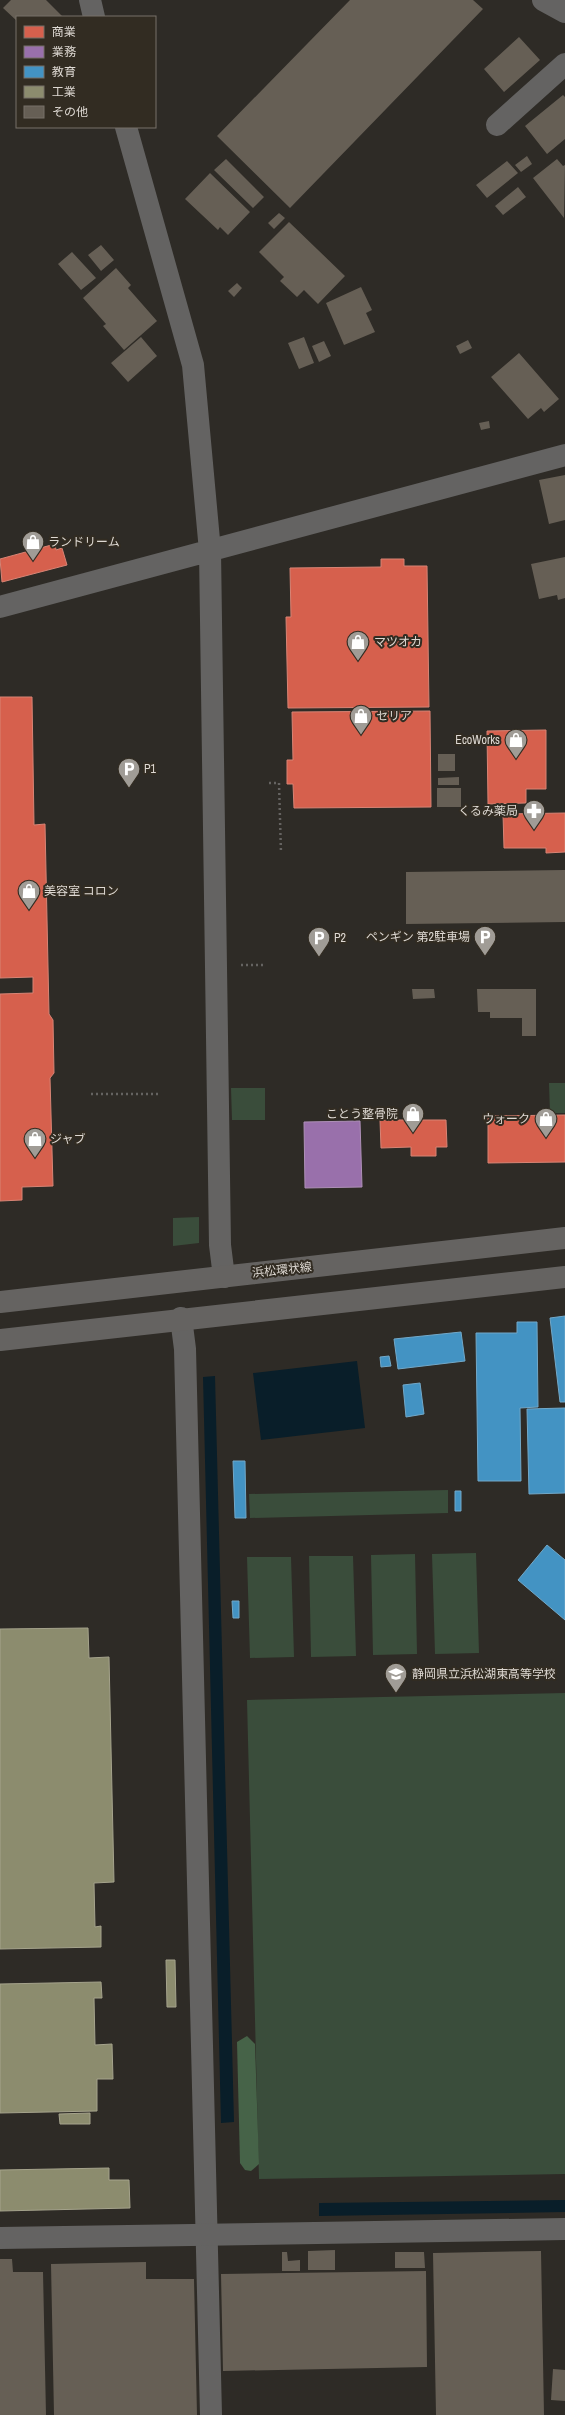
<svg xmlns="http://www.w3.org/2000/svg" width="565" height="2415" viewBox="0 0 565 2415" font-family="'Archivo Narrow','Noto Sans JP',sans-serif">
	<rect width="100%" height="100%" fill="#2e2b26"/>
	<!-- green -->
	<path fill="#3a4d3b" d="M549 1083H565V1113H550Z
		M231 1088H265V1120H232Z
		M199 1217V1243L173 1246V1218Z
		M448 1490V1513L250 1518 249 1494Z
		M476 1553 479 1653 435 1654 432 1554Z
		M415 1554 417 1654 373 1655 371 1555Z
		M309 1556H353L356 1656 311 1657Z
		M247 1557H291L294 1657 250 1658Z
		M565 1693V2174L259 2179 247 1700Z"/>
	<!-- forest -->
	<path fill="#466348" d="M247 2036 255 2044 259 2164 251 2171 245 2170 240 2163 237 2042Z"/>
	<!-- water -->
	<path fill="#091e29" d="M357 1361 365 1428 261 1440 253 1373Z
		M215 1376 234 2122 221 2123 203 1377Z
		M565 2200V2212L319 2216V2203Z"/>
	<!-- shops -->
	<path fill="#d6604d" stroke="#d88475" d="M55 544 56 550 62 548 67 565 2 582 0 559Z
		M381 559H404V566H427L429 707 288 708 286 617H291L290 568 381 567Z
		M0 697H32L34 825 45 824 49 1014 53 1020 54 1073 50 1078 53 1186 22 1187V1200L0 1201V994L33 993V977L0 978Z
		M430 711 431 807 294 808 293 784H287V760H293L292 712Z
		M546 730V789H526V803L488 804 487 731Z
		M565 813V852L546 853V848H504L503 814Z
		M565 1115V1162L488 1163V1116Z
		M380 1120H446L447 1147H436V1156H411V1147L381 1148Z"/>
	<!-- offices -->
	<path fill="#9970ab" stroke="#ae90b7" d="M360 1121 362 1187 305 1188 304 1122Z"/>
	<!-- schools -->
	<path fill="#4393c3" stroke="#72a8c8" d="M565 1316V1402H560L550 1318Z
		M517 1322H537L538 1407 520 1408 521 1481H478L476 1333H517Z
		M461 1332 465 1361 398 1369 394 1339Z
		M389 1356 391 1366 381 1367 380 1357Z
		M420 1383 424 1414 406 1417 403 1385Z
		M565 1408V1493L529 1494 527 1409Z
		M233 1461H245L246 1518H235Z
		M455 1491H461V1511H455Z
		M547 1545 565 1560V1620L518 1580Z
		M232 1601H239V1618H233Z"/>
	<!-- industry -->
	<path fill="#8c8c6e" stroke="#a5a38c" d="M88 1628 89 1658 109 1657 114 1882 94 1883 95 1927 101 1926V1947L0 1949V1629Z
		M166 1960H175L176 2007H167Z
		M101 1982 102 1998H94L95 2045 112 2044 113 2079H97V2111L0 2113V1984Z
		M90 2113V2124H60L59 2114Z
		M109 2168V2180H129L130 2208 0 2211V2170Z"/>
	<!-- building -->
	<path fill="#665f55" d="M11 0H46L63 17H17V21L3 8Z
		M350 0H473L483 9 290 208 217 136Z
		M519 37 540 60 504 92 484 69Z
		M563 95 565 97V139L547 154 525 126Z
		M527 156 532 164 521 172 515 165Z
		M226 159 264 197 253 208 214 170Z
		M557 159 563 166 565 165 564 218 533 178Z
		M507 161 518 173 487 198 476 185Z
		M210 173 250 212 228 235 220 227 218 230 185 199Z
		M518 187 526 197 503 215 495 206Z
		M279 213 285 218 274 229 268 223Z
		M289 222 345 276 318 304 304 290 297 297 280 281 284 277 259 252Z
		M101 245 114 260 101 271 88 255Z
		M72 252 96 278 81 290 58 264Z
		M116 268 131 285 128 288 157 321 124 350 103 326 106 324 83 298Z
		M237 283 242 288 234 297 228 291Z
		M361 287 372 310 366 313 375 332 344 345 326 303Z
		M141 337 157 356 128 382 111 363Z
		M304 337 314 363 299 369 288 343Z
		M468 340 472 348 460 354 456 346Z
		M324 341 331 356 319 362 312 346Z
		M519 353 559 399 544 412 541 408 528 419 491 377Z
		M489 421 490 428 481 430 479 423Z
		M565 475V520L549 524 539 480Z
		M565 557V598L558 600 557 595 539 599 531 564Z
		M438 754H455V771H438Z
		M459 777V785H438V778Z
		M437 788H461V807H437Z
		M565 870V922L406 924V872Z
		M412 989H434L435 998 413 999Z
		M477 989H536V1036H522V1018H490V1012H478Z
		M335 2250V2270H308V2251Z
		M541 2251 544 2415H436L433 2253Z
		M282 2252H287L288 2261 300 2260V2271H282Z
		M395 2252H424L425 2268H395Z
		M0 2259H12L13 2272H43L46 2415H0Z
		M146 2262V2279H194L197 2415H54L51 2264Z
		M426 2271 427 2367 223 2371 221 2274Z
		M553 2369 565 2370V2401L551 2400Z"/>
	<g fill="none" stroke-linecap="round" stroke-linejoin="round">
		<!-- path -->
		<path stroke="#656361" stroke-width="2.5" stroke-dasharray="2 3" stroke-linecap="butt" d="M269 783H279L281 853
			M241 965H266
			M91 1094H158"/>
		<!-- minor -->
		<path stroke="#646362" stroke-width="22" d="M90 0 94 17
			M497 125 565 64
			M126 127 193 365 210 551 220 1245 224 1277
			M0 607 565 455
			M181 1318 185 1349 211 2415"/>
		<!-- tertiary -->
		<path stroke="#646362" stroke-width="22" d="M543 0 565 12
			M0 2238 565 2229"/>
		<!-- primary -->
		<path stroke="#656361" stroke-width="22" d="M0 1302 565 1238
			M0 1340 565 1277"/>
	</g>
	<!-- icons -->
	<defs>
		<g id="shop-pin" transform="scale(1.15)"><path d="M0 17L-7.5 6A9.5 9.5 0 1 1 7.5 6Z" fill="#a09c96" stroke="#322c22"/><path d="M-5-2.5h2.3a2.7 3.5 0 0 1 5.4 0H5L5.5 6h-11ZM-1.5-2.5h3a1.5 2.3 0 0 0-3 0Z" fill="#fff"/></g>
		<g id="parking-pin" transform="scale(1.15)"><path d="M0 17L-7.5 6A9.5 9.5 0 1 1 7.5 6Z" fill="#a09c96" stroke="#322c22"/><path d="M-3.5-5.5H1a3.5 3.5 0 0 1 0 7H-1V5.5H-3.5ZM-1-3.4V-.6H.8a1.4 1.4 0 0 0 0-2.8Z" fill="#fff"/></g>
		<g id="pharmacy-pin" transform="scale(1.15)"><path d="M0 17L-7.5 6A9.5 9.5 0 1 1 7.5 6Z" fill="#a09c96" stroke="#322c22"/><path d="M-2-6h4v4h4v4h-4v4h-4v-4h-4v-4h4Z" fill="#fff"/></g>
		<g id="school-pin" transform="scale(1.15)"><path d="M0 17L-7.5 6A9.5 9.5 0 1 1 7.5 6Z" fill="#a09c96" stroke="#322c22"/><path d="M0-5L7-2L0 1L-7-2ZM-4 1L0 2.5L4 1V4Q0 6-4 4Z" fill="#fff"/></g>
	</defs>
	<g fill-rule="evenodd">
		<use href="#shop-pin" x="33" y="542"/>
		<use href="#shop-pin" x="358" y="642"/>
		<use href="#shop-pin" x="361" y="716"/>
		<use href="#shop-pin" x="516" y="740"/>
		<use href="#parking-pin" x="129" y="769"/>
		<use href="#pharmacy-pin" x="534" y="811"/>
		<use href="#shop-pin" x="29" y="891"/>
		<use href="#parking-pin" x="485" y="937"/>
		<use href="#parking-pin" x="319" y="938"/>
		<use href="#shop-pin" x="413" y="1114"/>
		<use href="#shop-pin" x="546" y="1119"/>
		<use href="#shop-pin" x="35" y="1139"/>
		<use href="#school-pin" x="396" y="1674"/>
	</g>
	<g text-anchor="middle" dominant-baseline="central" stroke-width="4" stroke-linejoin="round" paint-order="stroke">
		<!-- poi labels -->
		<g font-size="12" fill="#ded9d3" stroke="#322c22" text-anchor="start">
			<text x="48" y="542">ランドリーム</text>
			<text x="374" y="642">マツオカ</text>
			<text x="376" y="716">セリア</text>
			<text x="500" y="740" text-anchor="end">EcoWorks</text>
			<text x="144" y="769">P1</text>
			<text x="518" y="811" text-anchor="end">くるみ薬局</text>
			<text x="44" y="891">美容室 コロン</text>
			<text x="470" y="937" text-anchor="end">ペンギン 第2駐車場</text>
			<text x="334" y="938">P2</text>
			<text x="398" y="1114" text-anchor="end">ことう整骨院</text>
			<text x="530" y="1119" text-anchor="end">ウォーク</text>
			<text x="50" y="1139">ジャブ</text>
			<text x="412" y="1674">静岡県立浜松湖東高等学校</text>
		</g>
		<!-- street labels -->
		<g font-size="12" fill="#ded9d3" stroke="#322c22">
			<text transform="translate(282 1270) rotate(-6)">浜松環状線</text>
		</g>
	</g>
	<!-- legend -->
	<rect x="16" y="16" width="140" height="112" fill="#322c22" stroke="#777169"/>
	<rect x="24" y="26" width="20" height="12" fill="#d6604d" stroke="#777169"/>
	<text x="52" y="36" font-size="12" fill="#ded9d3">商業</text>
	<rect x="24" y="46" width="20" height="12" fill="#9970ab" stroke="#777169"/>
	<text x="52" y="56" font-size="12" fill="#ded9d3">業務</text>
	<rect x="24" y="66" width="20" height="12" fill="#4393c3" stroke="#777169"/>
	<text x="52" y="76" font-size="12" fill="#ded9d3">教育</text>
	<rect x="24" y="86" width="20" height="12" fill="#8c8c6e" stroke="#777169"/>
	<text x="52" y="96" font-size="12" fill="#ded9d3">工業</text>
	<rect x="24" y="106" width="20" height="12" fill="#665f55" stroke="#777169"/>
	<text x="52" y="116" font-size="12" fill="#ded9d3">その他</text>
</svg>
